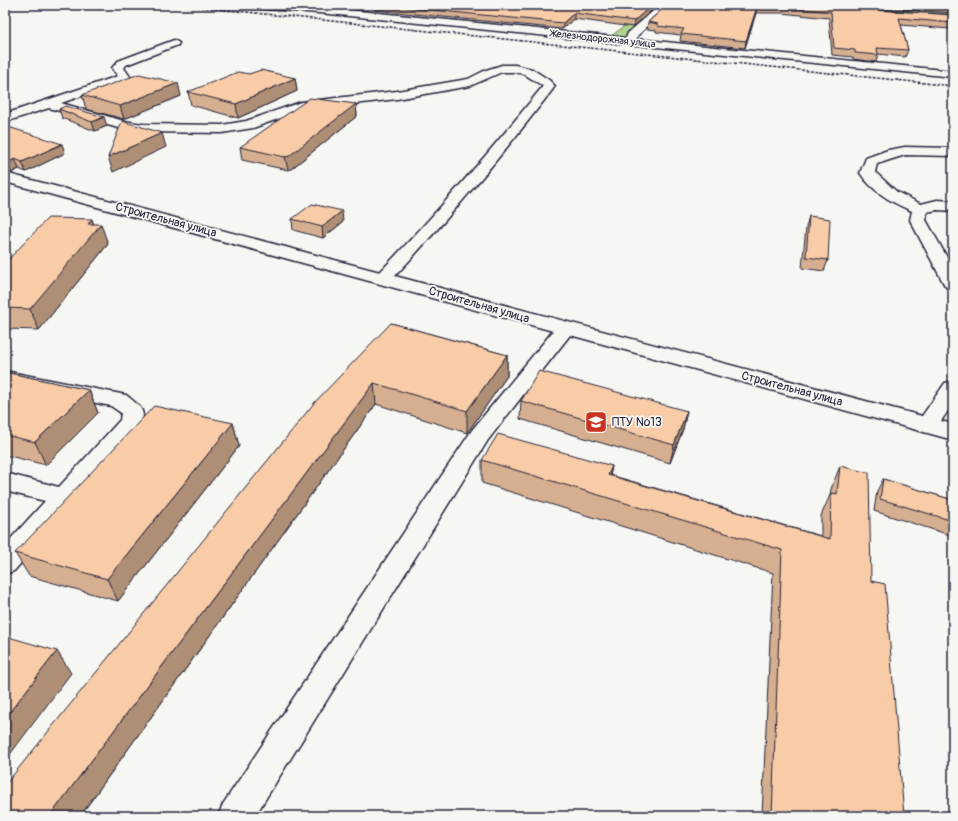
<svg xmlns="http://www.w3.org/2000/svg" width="958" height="821" viewBox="0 0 958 821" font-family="Pangolin,sans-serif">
	<rect width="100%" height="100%" fill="#f6f6f2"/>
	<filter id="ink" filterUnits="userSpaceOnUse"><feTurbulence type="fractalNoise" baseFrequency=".025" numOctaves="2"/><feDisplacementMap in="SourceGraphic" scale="8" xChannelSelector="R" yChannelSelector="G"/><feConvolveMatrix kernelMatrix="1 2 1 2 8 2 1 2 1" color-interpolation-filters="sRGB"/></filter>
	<g filter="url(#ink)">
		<!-- green -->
		<path fill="#b1d590" stroke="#6a7c66" d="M334 5H344L336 9 610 37 651 5H664L625 40 334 10 330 8Z
			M795 5C848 5 900 10 953 14V16Z"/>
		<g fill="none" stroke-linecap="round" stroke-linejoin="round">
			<!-- minor casing -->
			<g stroke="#22223b" stroke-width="3">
				<path id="minor" d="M247 5H290L319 7 626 38 628 33 660 5H671L637 36 636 39 953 71V77L319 13 252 8Z
					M854 5H864L862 12H856Z
					M174 40 179 43 178 45 126 65 124 68 131 78 129 80 61 103 124 121 143 124 222 125 246 121 301 102 397 91 468 79 486 70 502 65H515L532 69 549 80 555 86 553 89C503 154 451 216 395 276L922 416 945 383 953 381V404L941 421 953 424V440L570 335 488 440 255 816H218L223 804 472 430 553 331 5 182V173L380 272C437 213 491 151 543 86L524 74 515 72H502L470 86 397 99 303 110 253 128 222 133 143 132 118 128 49 108 5 122V114L118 76 112 68 118 61Z
					M905 147 953 148V156L905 155 877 164 875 172 897 192 921 204 937 200 953 201V211L937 210 927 212 926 220 953 268V289L947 288 944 284 910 220 912 211C892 203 872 191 860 173L866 158 888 150Z
					M5 371 126 395C138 405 149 410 139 427L14 571 5 574V545L45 501 5 491V473L59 487 120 420 121 413 111 406 5 385Z"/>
			</g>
			<!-- minor -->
			<use href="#minor" fill="#f6f6f2" fill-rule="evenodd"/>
			<!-- rail -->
			<path stroke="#22223b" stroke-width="1.5" stroke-dasharray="3 1.5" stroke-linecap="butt" d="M179 5 953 86"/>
		</g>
		<!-- wall -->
		<path fill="#d6af90" stroke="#22223b" d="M374 5H658L633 27 574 19 562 29 375 10Z
			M667 5H804L953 15V37L950 29 901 25 908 50 905 57 878 54 876 62 853 59V57L832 55 829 18 781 13H756L745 48 680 41 681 35 656 32V30L647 29 648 22Z
			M842 5H953V13Z
			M249 74 295 78 297 91 238 118 191 105 188 92Z
			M82 95 181 96 124 119 86 109Z
			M356 104 357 116 291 169 288 170 242 160 240 147Z
			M59 109 107 126 95 131 62 118Z
			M5 126 65 153 26 172 19 169 11 173 5 172Z
			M809 216 828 260 824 271 802 268 806 227Z
			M292 219 343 222 323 238 293 230Z
			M94 224 108 244 39 330 5 329V263Z
			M391 323 507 355V376L467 433 376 404 80 816H5Z
			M5 372 89 390 98 413 46 465 5 455Z
			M521 401 687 411 683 429 670 463 520 419Z
			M233 423 239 446 118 601 29 576 15 553Z
			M482 460 612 466 610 475 821 536V516L830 495 831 489 840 466 871 581 904 816H762L773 573 482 483Z
			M883 479 953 500V536L874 511 877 491Z"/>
		<!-- shaded-wall -->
		<path fill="#ae8f76" stroke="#22223b" d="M652 5H658L633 27 634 21Z
			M757 7 756 13 745 48 746 41Z
			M574 13V19L562 29 563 23Z
			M295 78 297 91 238 118 236 104Z
			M178 83 181 96 124 119 120 106Z
			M356 104 357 116 291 169 288 170 285 157Z
			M104 117 107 126 95 131 92 122Z
			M162 133 166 147 113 172 108 157Z
			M62 144 65 153 26 172 22 162Z
			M15 159 19 169 11 173 7 163Z
			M342 211 343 222 323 238 322 227Z
			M92 219 96 231 101 224 108 244 39 330 30 309 88 224Z
			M507 355V376L467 433V411Z
			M374 383 376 404 80 816H50Z
			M89 390 98 413 46 465 35 442Z
			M687 411 683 429 670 463 674 445Z
			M233 423 239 446 118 601 107 579Z
			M612 466 608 489 605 497 608 475Z
			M57 651 71 673 5 761V718Z"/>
		<!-- building -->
		<path fill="#f9cca8" stroke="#22223b" d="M381 5H652L634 21 574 13 563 23Z
			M667 5H804L953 15V24L952 23 899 18 908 50 877 48 878 55 855 53V50L834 48 831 12 782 7H757L746 41 681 34 684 29 657 26 658 24 648 22Z
			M928 5H953V7Z
			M261 70 295 78 236 104 188 92 238 72 249 74Z
			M139 74 178 83 120 106 82 95Z
			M310 98 356 104 289 156 285 157 240 147Z
			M65 106 104 117 92 122 59 109Z
			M122 121 162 133 108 157Z
			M5 126 62 144 22 162 15 159 7 163H5Z
			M312 204 342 211 322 227 292 219Z
			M809 216 830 219 828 260 806 257Z
			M48 218 92 219 88 224H101L30 309 5 308V263Z
			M391 323 507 355 467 411 374 383 50 816H5V785L315 402Z
			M539 371 687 411 674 445 521 401Z
			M5 372 89 390 35 442 5 435Z
			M154 406 233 423 107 579 15 553Z
			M498 434 612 466 608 475 830 539 831 493 837 494 840 466 869 473 871 581 885 584 904 816H772L782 550 482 460Z
			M883 479 953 500V521L880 499Z
			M5 636 57 651 5 718Z"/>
	</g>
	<!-- icons -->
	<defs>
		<g id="school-square" transform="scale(1.15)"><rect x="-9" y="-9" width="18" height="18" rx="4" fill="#c8321e" stroke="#f6f6f2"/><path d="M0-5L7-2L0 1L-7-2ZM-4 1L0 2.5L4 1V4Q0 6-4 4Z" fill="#fff"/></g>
	</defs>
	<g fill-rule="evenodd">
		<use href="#school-square" x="596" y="422"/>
	</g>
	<g text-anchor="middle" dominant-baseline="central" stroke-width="3.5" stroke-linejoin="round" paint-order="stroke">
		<!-- far-street labels -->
		<g font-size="10" fill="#22223b" stroke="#f6f6f2">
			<text transform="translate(603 39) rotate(6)">Железнодорожная улица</text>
		</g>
		<!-- street labels -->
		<g font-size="12" fill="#22223b" stroke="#f6f6f2">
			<text transform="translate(166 220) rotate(15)">Строительная улица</text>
			<text transform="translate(479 305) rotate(16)">Строительная улица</text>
			<text transform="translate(792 389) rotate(15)">Строительная улица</text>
		</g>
		<!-- poi labels -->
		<g font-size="12" fill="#22223b" stroke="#f6f6f2" text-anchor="start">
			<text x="612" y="422">ПТУ №13</text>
		</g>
	</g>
	<!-- margin -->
	<rect width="958" height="821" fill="none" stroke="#f6f6f2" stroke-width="20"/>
	<rect x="10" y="10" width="938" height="801" fill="none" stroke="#22223b" stroke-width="1.5" filter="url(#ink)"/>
</svg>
